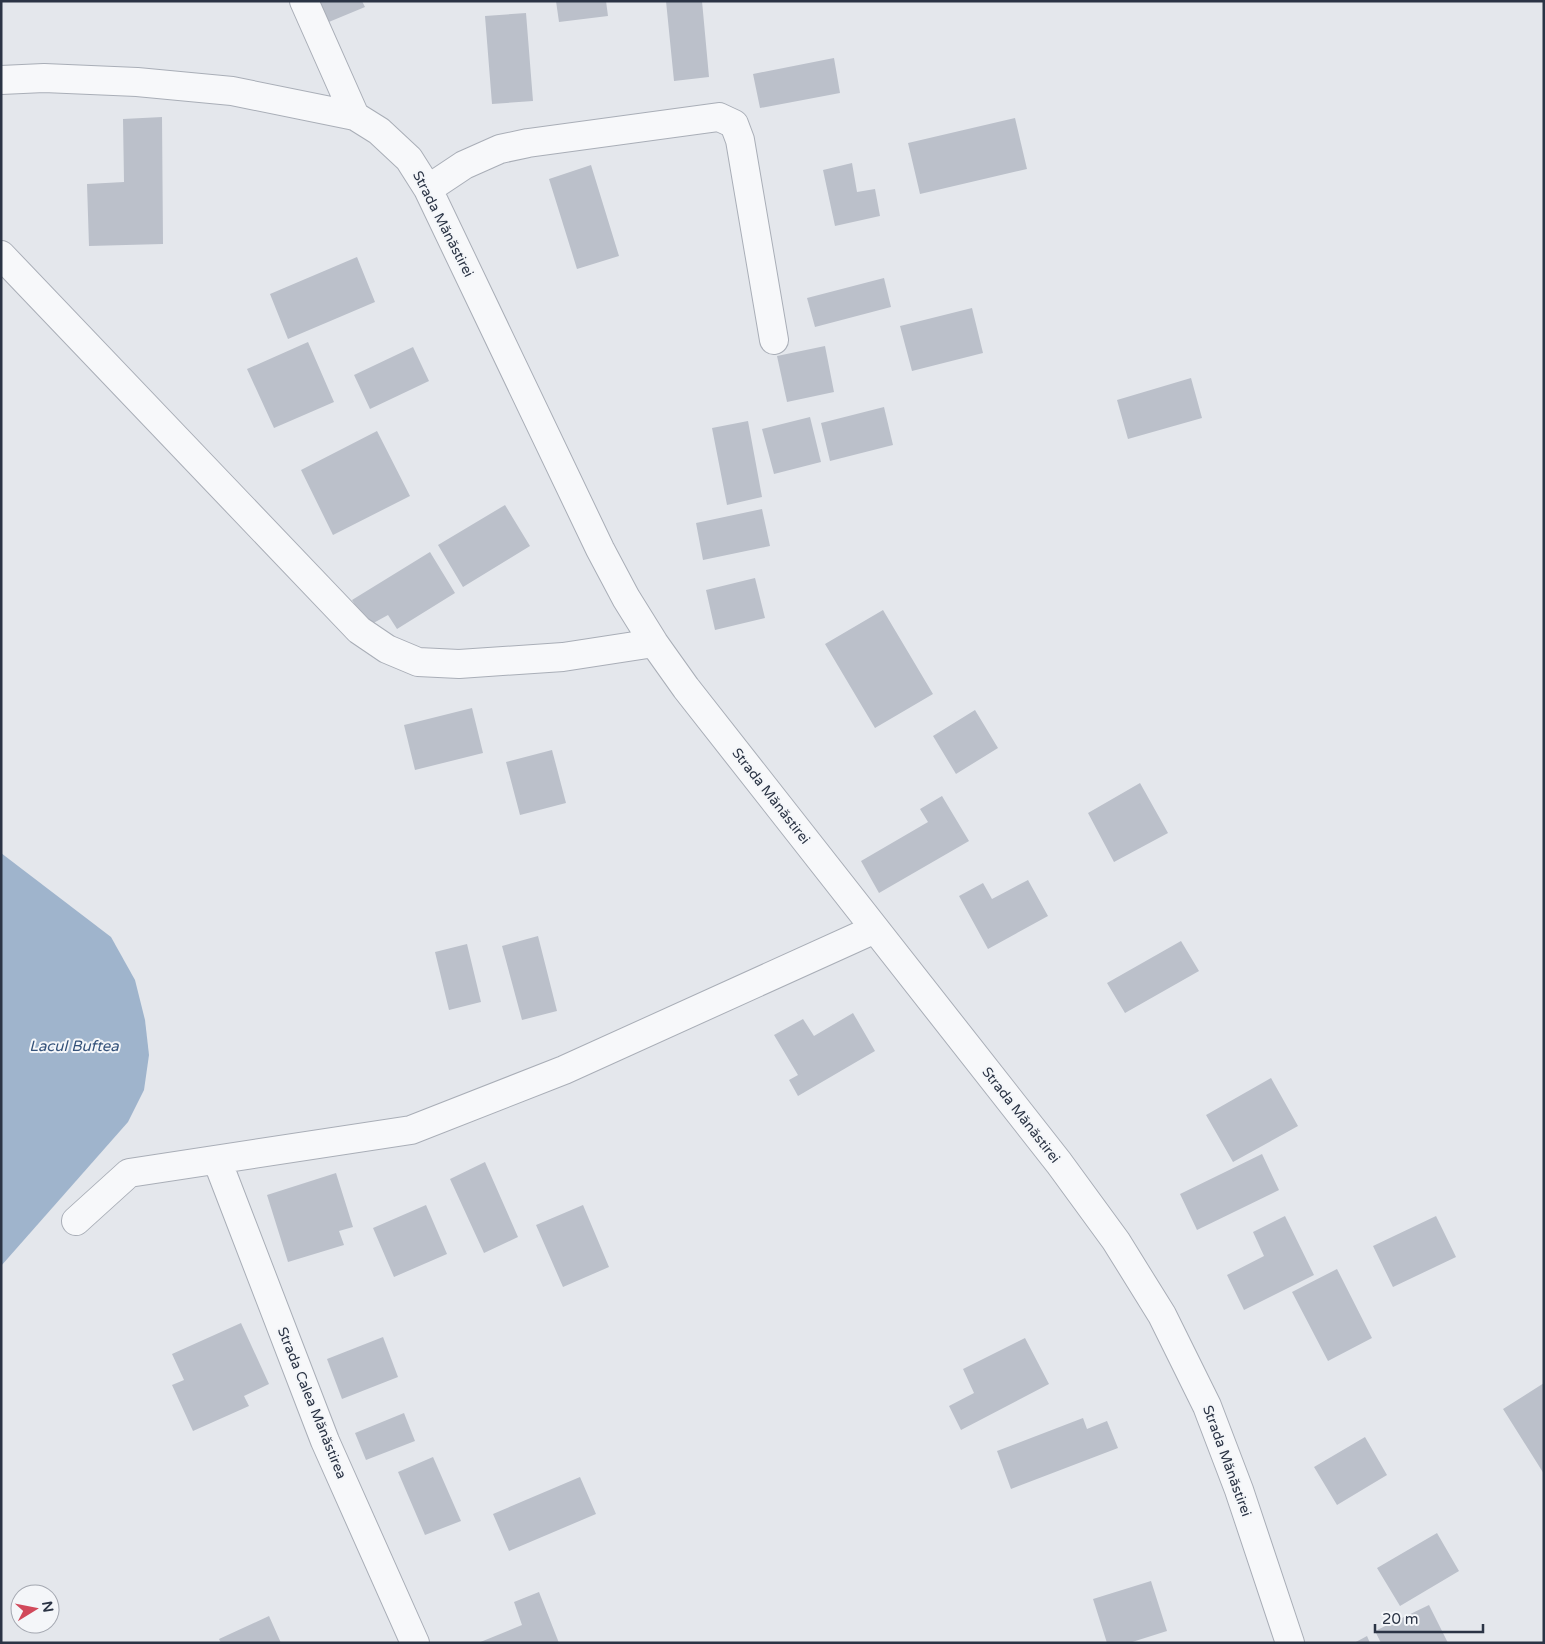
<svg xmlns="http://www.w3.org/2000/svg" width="1545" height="1644" viewBox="0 0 1545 1644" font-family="'Varela Round',sans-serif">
	<rect width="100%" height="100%" fill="#e4e7ec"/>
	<!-- water -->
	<path fill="#9fb4cc" d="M1 853 111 937 135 980 145 1020 149 1055 144 1090 128 1122 1 1266Z"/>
	<!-- building -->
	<path fill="#bbc0ca" d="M315 1H362L365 7 324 24Z
		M556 1H606L608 16 559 22Z
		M666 1H702L709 77 674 81Z
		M526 13 533 101 492 104 485 16Z
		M834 58 840 93 760 108 753 74Z
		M162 117 163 244 89 246 87 184 124 182 123 119Z
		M1015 118 1027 169 920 194 908 143Z
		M852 163 857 192 875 189 880 216 835 226 823 170Z
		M591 165 619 256 577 269 549 179Z
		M357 257 375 302 288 339 270 294Z
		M884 278 891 307 815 327 807 298Z
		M972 308 983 353 912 371 900 326Z
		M308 342 334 402 274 428 247 369Z
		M825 346 834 392 787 402 777 356Z
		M413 347 429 381 370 409 354 375Z
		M1191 378 1202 418 1128 439 1117 400Z
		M884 407 893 445 830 461 821 423Z
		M810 417 821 462 774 474 762 429Z
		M748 421 762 497 727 505 712 428Z
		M377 431 410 496 333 535 301 470Z
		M505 505 530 546 463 587 438 545Z
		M762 509 770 546 703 560 696 523Z
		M430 552 455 593 397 629 388 615 368 626 352 600Z
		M755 578 765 618 715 630 706 590Z
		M883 610 933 694 875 728 825 644Z
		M472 708 483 753 415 770 404 725Z
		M975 710 998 748 956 774 933 736Z
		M552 750 566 803 520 815 506 762Z
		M1140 783 1168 833 1114 862 1088 813Z
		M942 796 969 841 879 893 861 861 928 822 920 809Z
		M1028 880 1048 916 988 949 959 896 983 883 992 899Z
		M538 936 557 1011 522 1020 502 946Z
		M1181 941 1199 971 1125 1013 1107 983Z
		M467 944 481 1002 449 1010 435 952Z
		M853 1013 875 1051 798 1096 789 1080 798 1075 774 1035 803 1019 814 1036Z
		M1271 1078 1298 1126 1233 1162 1206 1115Z
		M1262 1154 1279 1190 1197 1230 1180 1194Z
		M485 1162 518 1237 484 1253 450 1179Z
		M336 1173 353 1227 339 1231 344 1245 288 1262 267 1195Z
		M426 1205 447 1254 394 1277 373 1228Z
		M583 1205 609 1267 563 1287 536 1225Z
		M1285 1216 1314 1275 1244 1310 1227 1275 1264 1256 1253 1232Z
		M1436 1216 1456 1257 1393 1287 1373 1246Z
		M1337 1269 1372 1338 1328 1361 1292 1292Z
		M241 1323 269 1384 244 1396 249 1406 193 1431 172 1385 184 1380 172 1354Z
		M383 1337 398 1377 342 1399 327 1359Z
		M1025 1338 1049 1384 961 1430 949 1406 974 1393 963 1369Z
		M1544 1383V1474L1503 1409Z
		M404 1413 415 1441 366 1460 355 1433Z
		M1083 1418 1087 1429 1107 1421 1118 1448 1011 1489 997 1451Z
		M1365 1437 1387 1475 1337 1505 1314 1467Z
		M433 1457 461 1521 425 1535 398 1472Z
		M580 1477 596 1514 509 1551 493 1514Z
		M1437 1533 1459 1571 1400 1606 1377 1568Z
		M1151 1581 1167 1631 1129 1643H1107L1093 1599Z
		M539 1592 559 1643H478L522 1625 514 1602Z
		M1429 1605 1448 1643H1381L1375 1631Z
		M269 1616 281 1643H221L219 1639Z
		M1367 1636 1370 1643H1354Z"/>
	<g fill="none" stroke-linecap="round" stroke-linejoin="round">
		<!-- minor casing -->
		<g stroke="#a9aeb7" stroke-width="30">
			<path id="minor" d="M304 1 355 116
				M1 80 44 78 137 82 232 91 355 116 379 131 409 159 428 189 600 549 626 598 654 643 686 688 1059 1163 1116 1241 1162 1315 1207 1406 1239 1490 1290 1643
				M428 189 464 165 500 149 528 143 719 117 734 124 740 140 774 340
				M1 255 359 630 387 649 418 662 459 664 563 657 654 643
				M217 1160 325 1441 415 1643
				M76 1221 129 1173 411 1130 564 1070 875 929"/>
		</g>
		<!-- minor -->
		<use href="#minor" stroke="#f7f8fa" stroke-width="28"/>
	</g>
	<g text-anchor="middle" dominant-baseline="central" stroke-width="4" stroke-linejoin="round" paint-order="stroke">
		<!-- street labels -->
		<g font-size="14" fill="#2b3445" stroke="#f4f6f9">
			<text transform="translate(443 224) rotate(63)">Strada Mănăstirei</text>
			<text transform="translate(771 796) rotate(52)">Strada Mănăstirei</text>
			<text transform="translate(1021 1115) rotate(52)">Strada Mănăstirei</text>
			<text transform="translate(312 1403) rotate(68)">Strada Calea Mănăstirea</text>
			<text transform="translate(1227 1461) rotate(70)">Strada Mănăstirei</text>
		</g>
		<!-- water labels -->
		<g font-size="15" font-style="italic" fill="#34527a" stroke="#f4f6f9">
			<text x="74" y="1046">Lacul Buftea</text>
		</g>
	</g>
	<!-- border -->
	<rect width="1545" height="1644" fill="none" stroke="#2b3445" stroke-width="5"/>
	<!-- north arrow -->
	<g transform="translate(35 1609) rotate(80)"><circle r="24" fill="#f4f6f9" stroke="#a4a8b1"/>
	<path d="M0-4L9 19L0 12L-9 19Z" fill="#d1495b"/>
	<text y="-8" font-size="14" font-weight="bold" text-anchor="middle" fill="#2b3445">N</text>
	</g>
	<!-- scale -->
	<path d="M1375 1624v8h108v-8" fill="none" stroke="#2b3445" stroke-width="2.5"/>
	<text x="1382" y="1624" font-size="15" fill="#2b3445" stroke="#f4f6f9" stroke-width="4" paint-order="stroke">20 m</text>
</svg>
